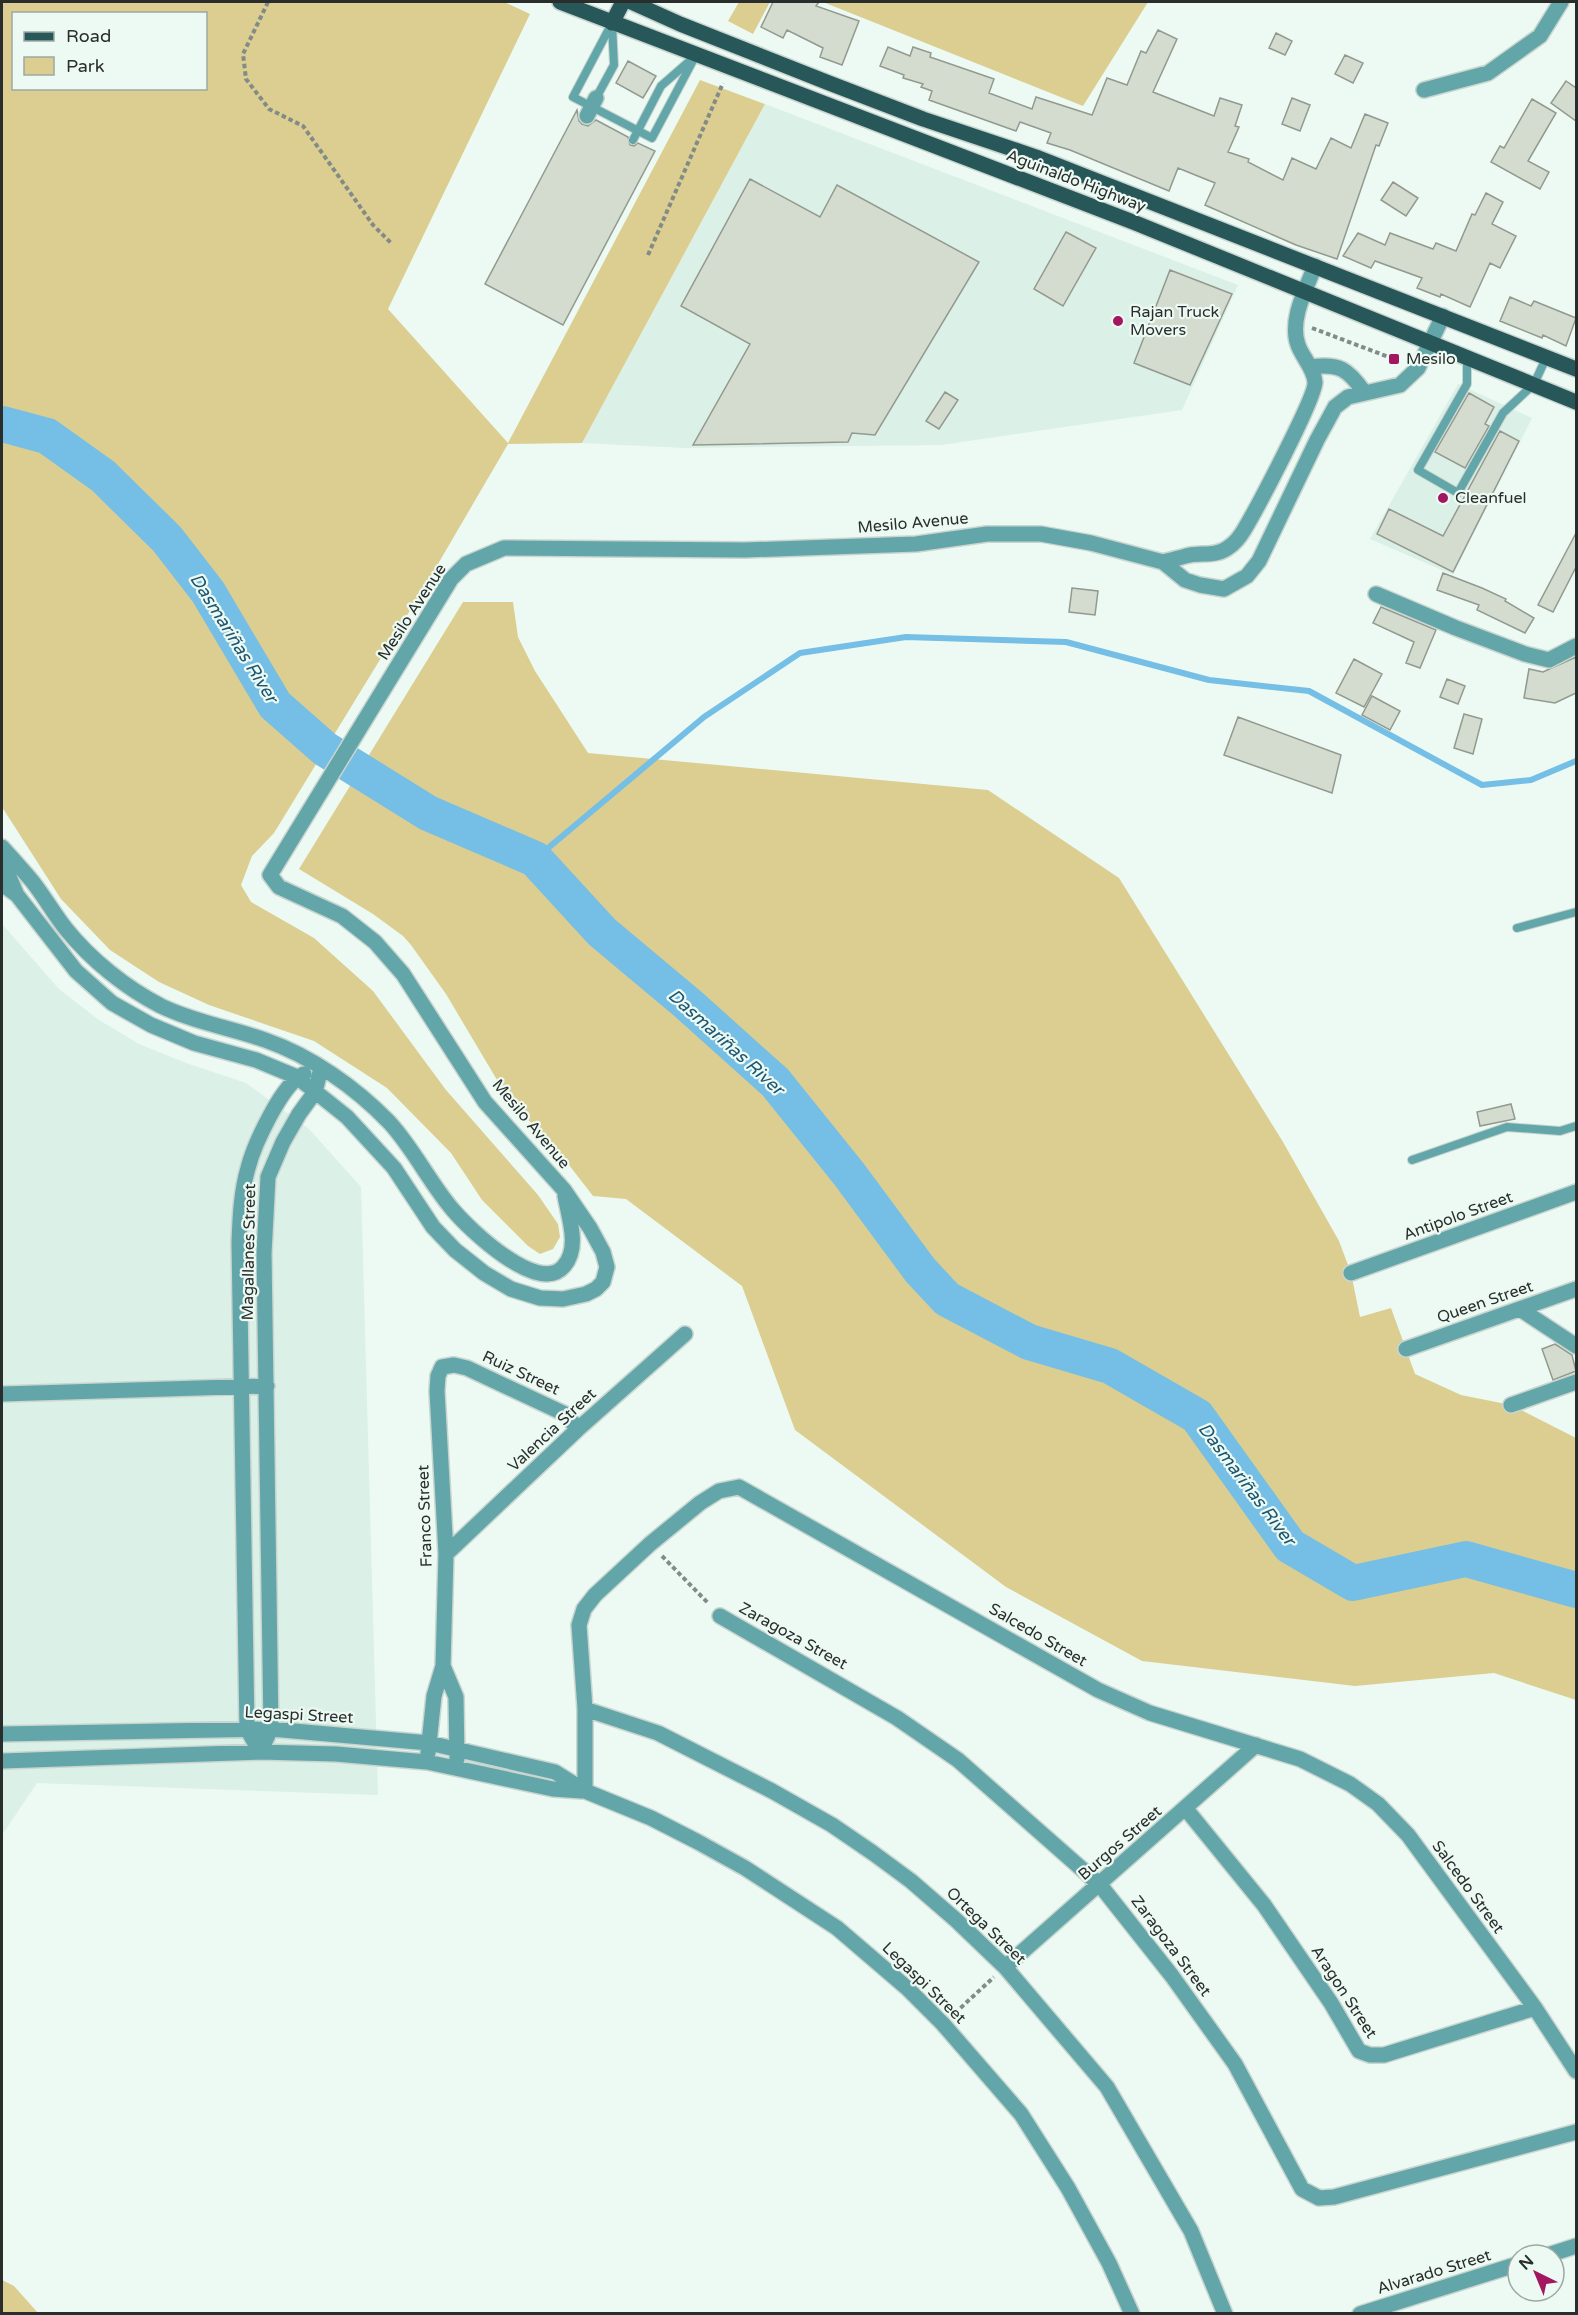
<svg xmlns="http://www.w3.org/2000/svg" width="1578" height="2315" viewBox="0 0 1578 2315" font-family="'Varela Round',sans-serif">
	<rect width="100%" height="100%" fill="#ecfaf3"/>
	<!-- built -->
	<path fill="#dbf0e6" d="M765 104 1238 285 1182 410 941 445 686 448 582 443Z
		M1458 384 1532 418 1453 575 1370 539Z
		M2 924 59 989 99 1020 139 1044 186 1063 246 1083 309 1129 361 1187 378 1795 37 1783 2 1835Z"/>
	<!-- green -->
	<path fill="#dbce90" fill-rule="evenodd" d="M2 2H504L530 14 388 309 508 443 700 80 765 104 582 443 508 444 428 581 274 833 252 856 241 885 251 902 314 938 373 991 446 1090 538 1195 558 1224 560 1237 553 1249 540 1254 528 1246 482 1200 451 1153 387 1088 314 1041 209 1005 159 982 110 950 61 899 2 807ZM14 14H206V88H14Z
		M739 2H770L753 34 728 21Z
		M823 2H1148L1083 106Z
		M463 602H513L518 637 535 671 588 753 988 790 1119 878 1283 1142 1339 1241 1351 1273 1360 1317 1391 1308 1415 1374 1461 1395 1511 1405 1576 1438V1700L1494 1673 1355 1686 1142 1661 1006 1587 795 1430 742 1286 626 1199 593 1196 552 1143 519 1111 503 1090 446 994 411 945 403 936 373 914 299 869Z
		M2 2280 14 2286 38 2313H2Z"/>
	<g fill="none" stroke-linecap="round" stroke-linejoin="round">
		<!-- stream -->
		<path stroke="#75bee5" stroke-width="6" d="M535 859 704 717 800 653 906 637 1066 642 1209 680 1309 691 1482 785 1531 780 1576 761"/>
		<!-- river -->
		<path stroke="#75bee5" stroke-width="36" d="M2 424 47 436 103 476 167 539 208 592 275 705 325 749 428 813 535 859 602 932 688 1004 775 1082 849 1174 920 1270 947 1299 1029 1342 1110 1366 1197 1416 1290 1546 1353 1583 1466 1559 1576 1590"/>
	</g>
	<!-- building -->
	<path fill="#d4dbcf" stroke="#93998e" stroke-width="1.5" d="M773 2H819L816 6 859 21 842 65 820 57 823 48 787 30 783 38 761 27Z
		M1158 30 1177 39 1153 92 1214 116 1220 98 1242 105 1235 126 1239 127 1228 152 1249 159 1248 162 1283 180 1292 158 1316 169 1331 138 1351 148 1365 114 1388 123 1379 146 1376 145 1337 259 1296 245 1205 205 1215 183 1178 168 1169 191 1070 150 1047 143 1051 133 1020 122 1016 131 929 100 932 91 921 87 923 84 903 78 904 75 880 66 888 47 910 56 913 47 931 53 930 57 994 79 989 93 1032 109 1036 97 1092 115 1107 78 1127 85 1141 51 1146 53Z
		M1276 33 1292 41 1285 55 1269 48Z
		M1345 55 1363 63 1353 83 1335 74Z
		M628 61 656 76 643 98 616 83Z
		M1566 81 1576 88V121L1551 103Z
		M1292 98 1310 105 1300 131 1282 124Z
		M1532 99 1556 113 1528 161 1549 172 1540 189 1491 162 1500 146 1504 148Z
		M577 110 579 121 582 124 588 126 596 120 628 137 630 145 634 146 638 143 655 151 563 325 485 284Z
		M750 179 820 217 837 185 979 262 875 435 852 433 848 442 693 445 750 344 681 306Z
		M1393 182 1418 198 1406 216 1381 200Z
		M1486 193 1503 202 1492 224 1516 236 1500 268 1490 263 1470 307 1441 294 1440 297 1417 288 1422 278 1375 261 1371 268 1343 256 1358 233 1385 245 1390 233 1433 249 1436 243 1456 251 1472 214 1475 215Z
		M1066 232 1096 248 1063 306 1034 289Z
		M1170 270 1232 294 1190 385 1134 363Z
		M1510 297 1531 306 1534 301 1576 318 1566 346 1543 335 1542 338 1500 321Z
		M945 392 958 400 939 429 926 421Z
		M1469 393 1494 407 1485 424 1489 426 1465 468 1435 452Z
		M1500 431 1519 441 1453 572 1377 534 1389 509 1443 536Z
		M1576 533V567L1553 612 1538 605Z
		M1443 573 1482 588 1506 599 1505 601 1534 618 1525 633 1477 610 1479 605 1437 590Z
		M1072 588 1098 591 1095 615 1069 612Z
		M1381 607 1436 630 1420 668 1406 663 1414 642 1373 623Z
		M1576 657V693L1555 703 1524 698 1529 669 1543 672Z
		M1354 659 1382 674 1364 707 1336 693Z
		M1447 679 1465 686 1458 704 1440 697Z
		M1372 696 1400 711 1390 730 1362 715Z
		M1464 714 1482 719 1473 754 1454 748Z
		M1238 717 1341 755 1332 793 1224 755Z
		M1511 1104 1515 1119 1480 1126 1477 1112Z
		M1555 1344 1572 1355 1576 1371 1553 1380 1542 1349Z"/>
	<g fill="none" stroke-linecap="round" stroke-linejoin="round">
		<!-- lane casing -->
		<g stroke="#c9d5cf" stroke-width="10">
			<path id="lane" d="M612 23 573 97 652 138 696 55
				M596 98 614 65 612 24
				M633 140 661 86 693 58
				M1467 358V384L1418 470 1458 493 1503 413 1534 384 1547 356
				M1517 928 1576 912
				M1412 1160 1507 1127 1560 1131 1576 1126"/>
		</g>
		<!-- street casing -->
		<g stroke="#c9d5cf" stroke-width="18">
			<path id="street" d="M1424 90 1488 73 1540 36 1561 2
				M587 116 596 98
				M1311 367C1339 363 1348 369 1364 392
				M1163 562C1172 560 1181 557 1190 555 1204 553 1218 556 1229 547 1235 543 1241 535 1244 530 1256 510 1316 397 1315 382 1314 368 1302 357 1298 345 1289 320 1306 289 1315 266
				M1376 594 1456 628 1525 654 1549 660 1576 646
				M2 847C12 858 22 869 32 881 44 896 54 914 66 929 91 960 126 988 161 1006 194 1022 231 1028 265 1040 311 1056 355 1087 389 1122 414 1149 429 1182 453 1210 470 1230 539 1296 564 1266 580 1248 569 1218 565 1196
				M2 860 16 893
				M2 884 17 895 76 971 112 1003 151 1025 194 1043 256 1060 297 1077 347 1117 394 1168 433 1227 455 1250 484 1273 511 1289 540 1298 563 1299 586 1294 596 1289 603 1282 607 1267 603 1252 590 1228 564 1190 485 1102 403 974 375 942 342 916 279 887 270 875 451 579 466 564 504 548 745 550 916 544 987 534H1041L1091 543 1163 562 1185 580 1200 585 1224 589 1247 576 1259 561 1317 440 1335 407 1348 397 1400 385 1418 368 1443 316
				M1351 1273 1576 1192
				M1520 1309 1576 1346
				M1406 1349 1576 1289
				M2 1394 267 1386
				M1511 1405 1576 1382
				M446 1554 578 1429 685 1334
				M720 1616 897 1718 958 1760 1100 1885 1172 1976 1235 2064 1302 2189 1319 2198 1334 2197 1576 2132
				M443 1666 456 1697 457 1759
				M585 1709 658 1733 772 1791 832 1825 873 1853 911 1881 956 1920 1005 1967 1107 2087 1191 2231 1225 2314
				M2 1734 271 1729 429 1743 555 1772 585 1791 651 1818 698 1842 745 1868 837 1928 907 1988 943 2024 1021 2114 1068 2188 1109 2263 1132 2314
				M260 1752 247 1729 239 1242C240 1217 241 1192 248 1168 254 1145 282 1083 304 1074
				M260 1752 271 1729 264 1253 268 1177 283 1142 299 1114 315 1092 321 1068
				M428 1753 434 1696 443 1666 446 1554 437 1391 438 1376 442 1367 454 1365 467 1368 565 1414 578 1429
				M2 1761 260 1752 336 1754 427 1762 553 1789 582 1791
				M585 1791V1709L579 1625 584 1609 595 1595 650 1544 700 1503 719 1491 739 1487 1098 1690 1150 1713 1300 1759 1350 1784 1378 1804 1408 1835 1535 2008 1576 2071
				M1186 1809 1264 1905 1331 2003 1359 2051 1370 2055H1384L1535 2008
				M1005 1967 1256 1745
				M1548 2255 1576 2246
				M1360 2314 1518 2264"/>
		</g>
		<!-- primary casing -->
		<g stroke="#c9d5cf" stroke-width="18">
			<path id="primary" d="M560 2 1133 222 1576 402
				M631 2 680 24 829 83 923 119 1036 157 1576 369
				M612 23 623 2"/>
		</g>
		<!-- path -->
		<path stroke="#828b87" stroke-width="4" stroke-dasharray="4.5 3" stroke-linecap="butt" d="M268 2 243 54 246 79 269 109 303 126 373 225 392 244
			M648 255 723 83
			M1312 328 1394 359
			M662 1556 709 1604
			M955 2013 994 1977"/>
		<!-- lane -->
		<use href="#lane" stroke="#63a6a9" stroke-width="8"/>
		<!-- street -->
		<use href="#street" stroke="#63a6a9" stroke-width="15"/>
		<!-- primary -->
		<use href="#primary" stroke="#285759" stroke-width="15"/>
	</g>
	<!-- markers -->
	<g fill="#a21760" stroke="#ecfaf3" stroke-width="2">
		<circle cx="1118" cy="321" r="6"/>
		<rect x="1388" y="353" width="12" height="12" rx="3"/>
		<circle cx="1443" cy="498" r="6"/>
	</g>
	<g text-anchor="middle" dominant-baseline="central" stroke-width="4.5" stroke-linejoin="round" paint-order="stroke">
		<!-- street labels -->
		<g font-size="16" fill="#292e2c" stroke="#ecfaf3">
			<text transform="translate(1076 181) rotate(21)">Aguinaldo Highway</text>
			<text transform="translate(913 523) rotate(-5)">Mesilo Avenue</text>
			<text transform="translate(412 612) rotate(-57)">Mesilo Avenue</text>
			<text transform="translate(531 1124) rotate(50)">Mesilo Avenue</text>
			<text transform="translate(1458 1216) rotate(-20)">Antipolo Street</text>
			<text transform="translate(249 1252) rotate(-89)">Magallanes Street</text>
			<text transform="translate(1485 1302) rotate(-19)">Queen Street</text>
			<text transform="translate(521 1373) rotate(25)">Ruiz Street</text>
			<text transform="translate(552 1430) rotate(-43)">Valencia Street</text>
			<text transform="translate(425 1516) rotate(-92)">Franco Street</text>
			<text transform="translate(1038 1635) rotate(30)">Salcedo Street</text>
			<text transform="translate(793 1636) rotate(29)">Zaragoza Street</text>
			<text transform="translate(299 1715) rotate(3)">Legaspi Street</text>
			<text transform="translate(1120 1843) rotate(-41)">Burgos Street</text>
			<text transform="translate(1468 1887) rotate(54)">Salcedo Street</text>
			<text transform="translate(986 1926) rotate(44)">Ortega Street</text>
			<text transform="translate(1171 1946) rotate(53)">Zaragoza Street</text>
			<text transform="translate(924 1983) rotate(44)">Legaspi Street</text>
			<text transform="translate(1344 1992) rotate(57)">Aragon Street</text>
			<text transform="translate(1434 2272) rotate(-17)">Alvarado Street</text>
		</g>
		<!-- poi labels -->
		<g font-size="16" fill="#292e2c" stroke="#ecfaf3" text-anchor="start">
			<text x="1130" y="312">Rajan Truck<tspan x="1130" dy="18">Movers</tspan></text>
			<text x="1406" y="359">Mesilo</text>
			<text x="1455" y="498">Cleanfuel</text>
		</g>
		<!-- water labels -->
		<g font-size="18" font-style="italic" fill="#1e5671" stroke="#ecfaf3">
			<text transform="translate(234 638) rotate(58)">Dasmariñas River</text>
			<text transform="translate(726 1042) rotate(42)">Dasmariñas River</text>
			<text transform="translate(1247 1484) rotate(53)">Dasmariñas River</text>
		</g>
	</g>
	<!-- border -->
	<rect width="1578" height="2315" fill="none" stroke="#292e2c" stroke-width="6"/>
	<!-- legend -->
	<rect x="12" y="12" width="195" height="78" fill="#ecfaf3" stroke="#9ea8a3" stroke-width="1.5"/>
	<rect x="24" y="32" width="30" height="9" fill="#285759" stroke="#9ea8a3" stroke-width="1.5"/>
	<text x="66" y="42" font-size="18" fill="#292e2c">Road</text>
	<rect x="24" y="57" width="30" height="18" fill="#dbce90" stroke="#9ea8a3" stroke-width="1.5"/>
	<text x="66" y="72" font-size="18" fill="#292e2c">Park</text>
	<!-- north arrow -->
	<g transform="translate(1536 2273) rotate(317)"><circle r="28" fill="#ecfaf3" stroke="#9ea8a3" stroke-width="1.5"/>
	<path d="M0-4.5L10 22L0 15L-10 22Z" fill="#a21760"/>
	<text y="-9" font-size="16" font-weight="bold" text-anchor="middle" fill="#292e2c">N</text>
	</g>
</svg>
